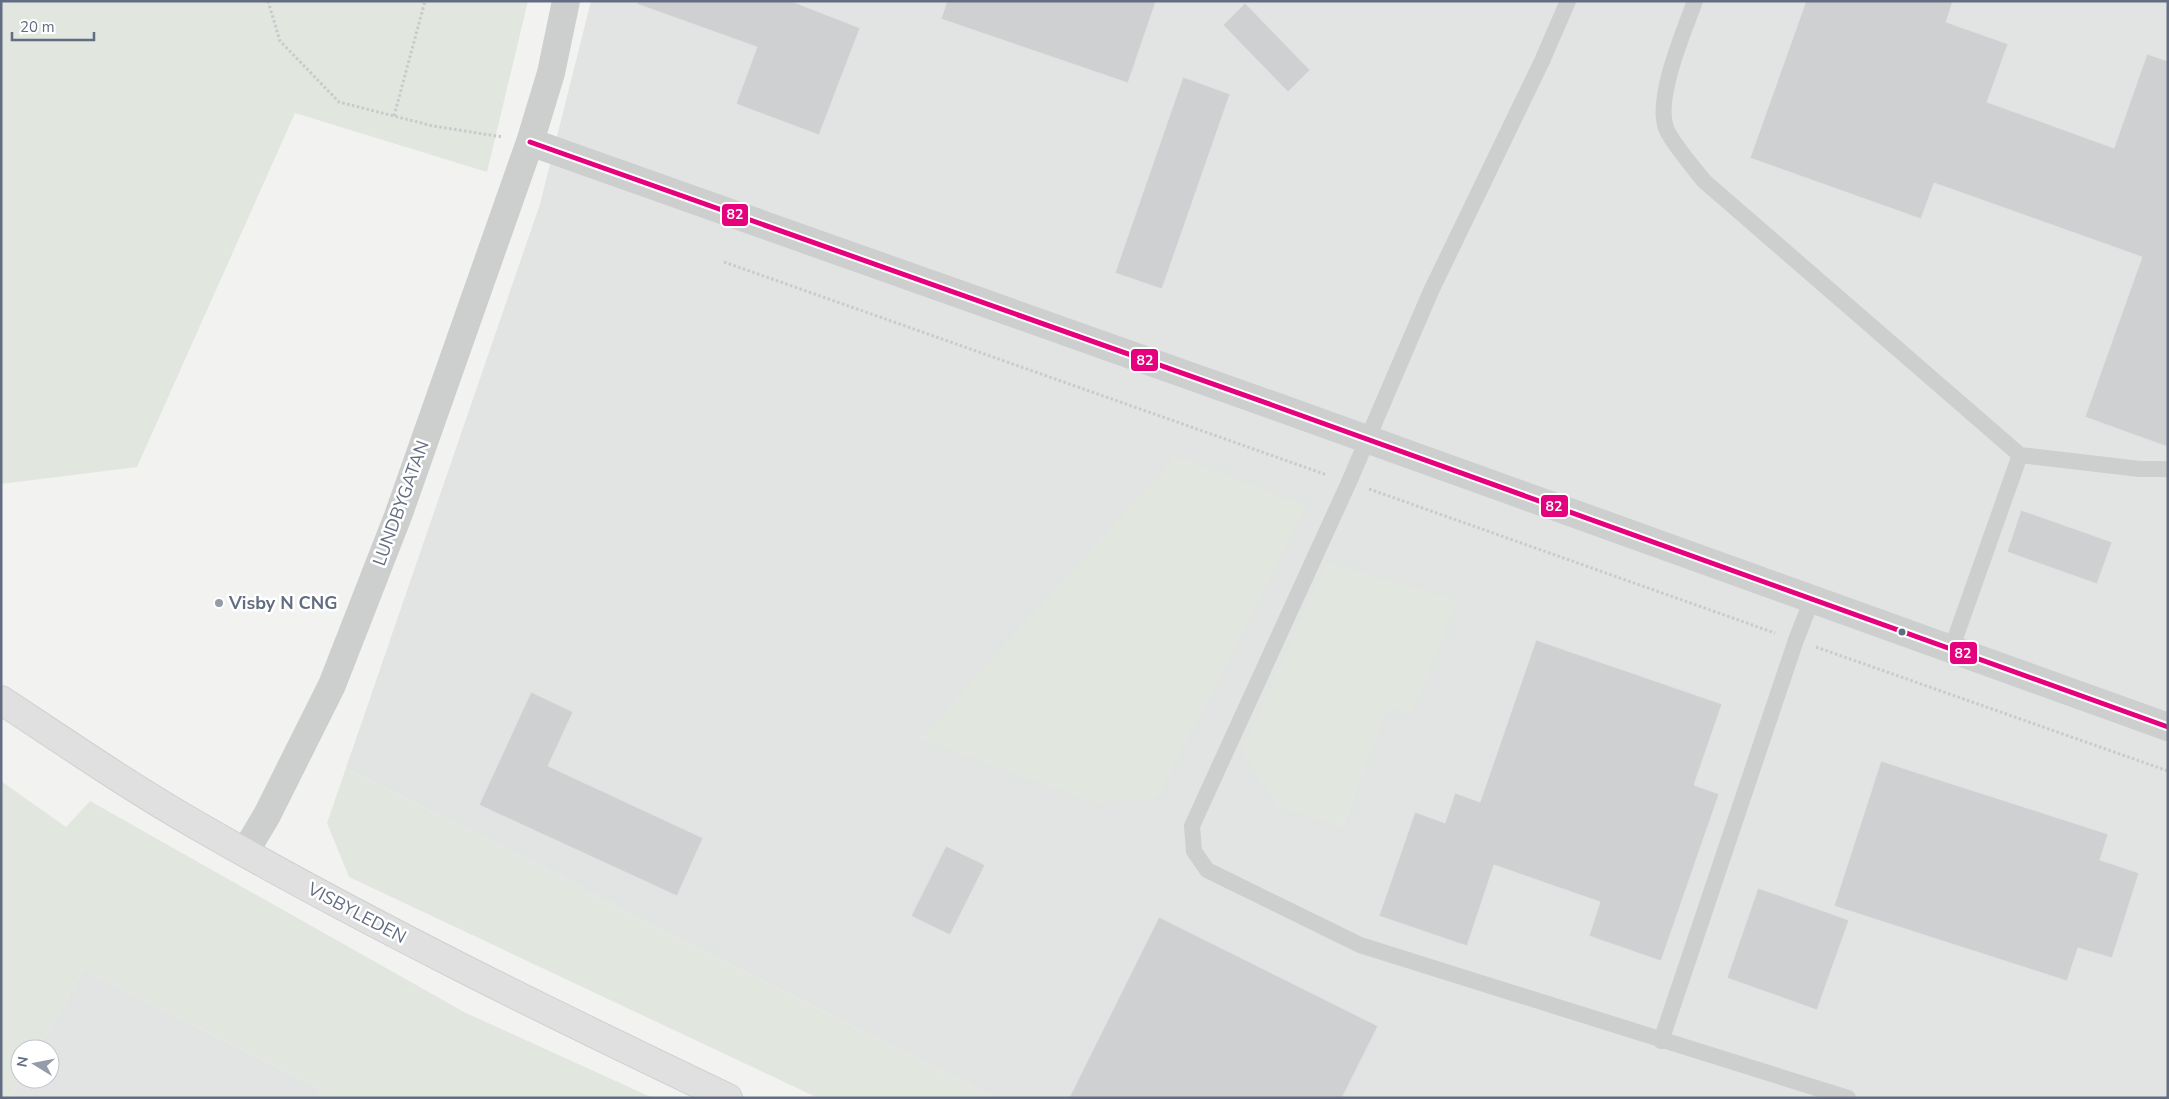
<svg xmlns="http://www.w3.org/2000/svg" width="2169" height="1099" viewBox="0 0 2169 1099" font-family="'Nunito Sans',sans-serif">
	<rect width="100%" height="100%" fill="#f2f3f1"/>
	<!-- built -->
	<path fill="#e2e3e3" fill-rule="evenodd" d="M591 1H2168V1098H993L346 768 540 204ZM1326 563 1411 715 1387 704 1342 827Z
		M84 969 315 1087 328 1098H10L21 1079H50V1049H38Z"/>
	<!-- green -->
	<path fill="#e1e6df" d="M1 1H528L487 172 295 113 137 467 1 484Z
		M1176 456 1307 506 1157 798 1094 803 920 739Z
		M1326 563 1458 600 1411 715 1387 705 1342 827 1277 806 1242 750Z
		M346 768 993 1098H818L349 877 327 823Z
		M1 781 66 827 90 801 464 1012 653 1098H328L315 1087 84 969 38 1049H20L21 1079 10 1098H1Z"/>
	<!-- building -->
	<path fill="#cfd0d1" stroke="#e2e2e1" d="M638 1H791L860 28 819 135 736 104 757 47 637 4Z
		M947 1H1156L1128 83 941 19Z
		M1806 1H1953L1946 22 2008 44 1987 102 2114 148 2147 54 2168 61V447L2085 417 2142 257 1934 183 1921 219 1750 158Z
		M1245 3 1310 70 1288 92 1223 25Z
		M1183 77 1230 94 1162 289 1115 273Z
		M2021 510 2112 542 2097 584 2007 552Z
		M1536 640 1722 704 1694 785 1719 794 1661 961 1589 936 1600 902 1494 865 1467 946 1379 916 1415 812 1445 823 1455 793 1480 802Z
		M531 692 573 712 548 766 703 838 677 896 479 805Z
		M1881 761 2108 834 2100 860 2139 873 2112 958 2078 948 2067 981 1834 906Z
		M946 846 985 865 950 935 911 916Z
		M1758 888 1849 920 1817 1010 1727 978Z
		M1159 917 1378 1026 1342 1098H1069Z"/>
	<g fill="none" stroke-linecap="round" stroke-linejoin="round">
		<!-- secondary casing -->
		<g stroke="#ced0d0" stroke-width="30">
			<path id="secondary" d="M1 700C66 743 130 787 198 826 370 925 548 1012 728 1098"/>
		</g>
		<!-- path -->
		<path stroke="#c9cacb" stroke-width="3" stroke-dasharray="2.5 2.5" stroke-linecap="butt" d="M268 1 280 41 339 102 433 126 503 137
			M394 116 425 1
			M724 262 1327 475
			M1369 489 1775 633
			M1816 647 2168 771"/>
		<!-- service -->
		<path stroke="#cdcece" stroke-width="16" d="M1568 1 1542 61 1431 291 1349 482 1192 826 1194 851 1207 870 1360 945 1848 1098
			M1695 1C1684 31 1655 98 1666 128 1671 142 1694 168 1704 181L2020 455 2140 469H2168
			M1951 650 2020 455
			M1661 1041 1796 640 1812 599"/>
		<!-- minor -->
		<path stroke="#cdcece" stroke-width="28" d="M530 142 1272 405 2168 727
			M245 852 267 815 332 685 398 516 530 142 551 73 566 1"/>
		<!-- secondary -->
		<use href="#secondary" stroke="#e0e0e1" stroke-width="28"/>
		<!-- bus-1 casing -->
		<g stroke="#fff" stroke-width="9">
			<path id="bus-1" d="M530 142 1272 405 2168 727"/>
		</g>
		<!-- bus-1 -->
		<use href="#bus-1" stroke="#e5007d" stroke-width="5"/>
	</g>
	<!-- markers -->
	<circle fill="#949ca9" stroke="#fff" stroke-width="2" cx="219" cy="603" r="5"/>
	<circle fill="#626d82" stroke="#fff" stroke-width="2" cx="1902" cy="632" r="4.5"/>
	<g text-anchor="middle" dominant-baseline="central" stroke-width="5" stroke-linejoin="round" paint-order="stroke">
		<!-- street labels -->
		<g font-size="18" fill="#626d82" stroke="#fff">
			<text transform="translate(401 503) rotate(-70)">LUNDBYGATAN</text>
			<text transform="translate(357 913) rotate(28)">VISBYLEDEN</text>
		</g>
		<!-- poi labels -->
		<g font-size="18" font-weight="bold" fill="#626d82" stroke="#fff" text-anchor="start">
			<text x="229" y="603">Visby N CNG</text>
		</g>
	</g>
	<g stroke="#fff" stroke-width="2">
		<rect x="721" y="203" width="28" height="24" rx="5" fill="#e5007d"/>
		<rect x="1130" y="348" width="29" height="24" rx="5" fill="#e5007d"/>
		<rect x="1540" y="494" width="29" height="24" rx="5" fill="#e5007d"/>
		<rect x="1949" y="641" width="29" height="24" rx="5" fill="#e5007d"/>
	</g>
	<g font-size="14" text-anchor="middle" font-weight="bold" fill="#fff">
		<text x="735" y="219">82</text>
		<text x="1145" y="365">82</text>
		<text x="1554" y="511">82</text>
		<text x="1963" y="658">82</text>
	</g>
	<!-- border -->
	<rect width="2169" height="1099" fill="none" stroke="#626d82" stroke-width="5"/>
	<!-- north arrow -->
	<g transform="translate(35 1064) rotate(280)"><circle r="24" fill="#ffffff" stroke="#c0c5cd"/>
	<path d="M0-4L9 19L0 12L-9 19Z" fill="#949ca9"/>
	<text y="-8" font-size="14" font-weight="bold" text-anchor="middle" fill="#626d82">N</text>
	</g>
	<!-- scale -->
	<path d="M12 32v8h82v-8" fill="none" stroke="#626d82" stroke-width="2.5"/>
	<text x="20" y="32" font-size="15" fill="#626d82" stroke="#ffffff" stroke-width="4" paint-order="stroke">20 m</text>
</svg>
